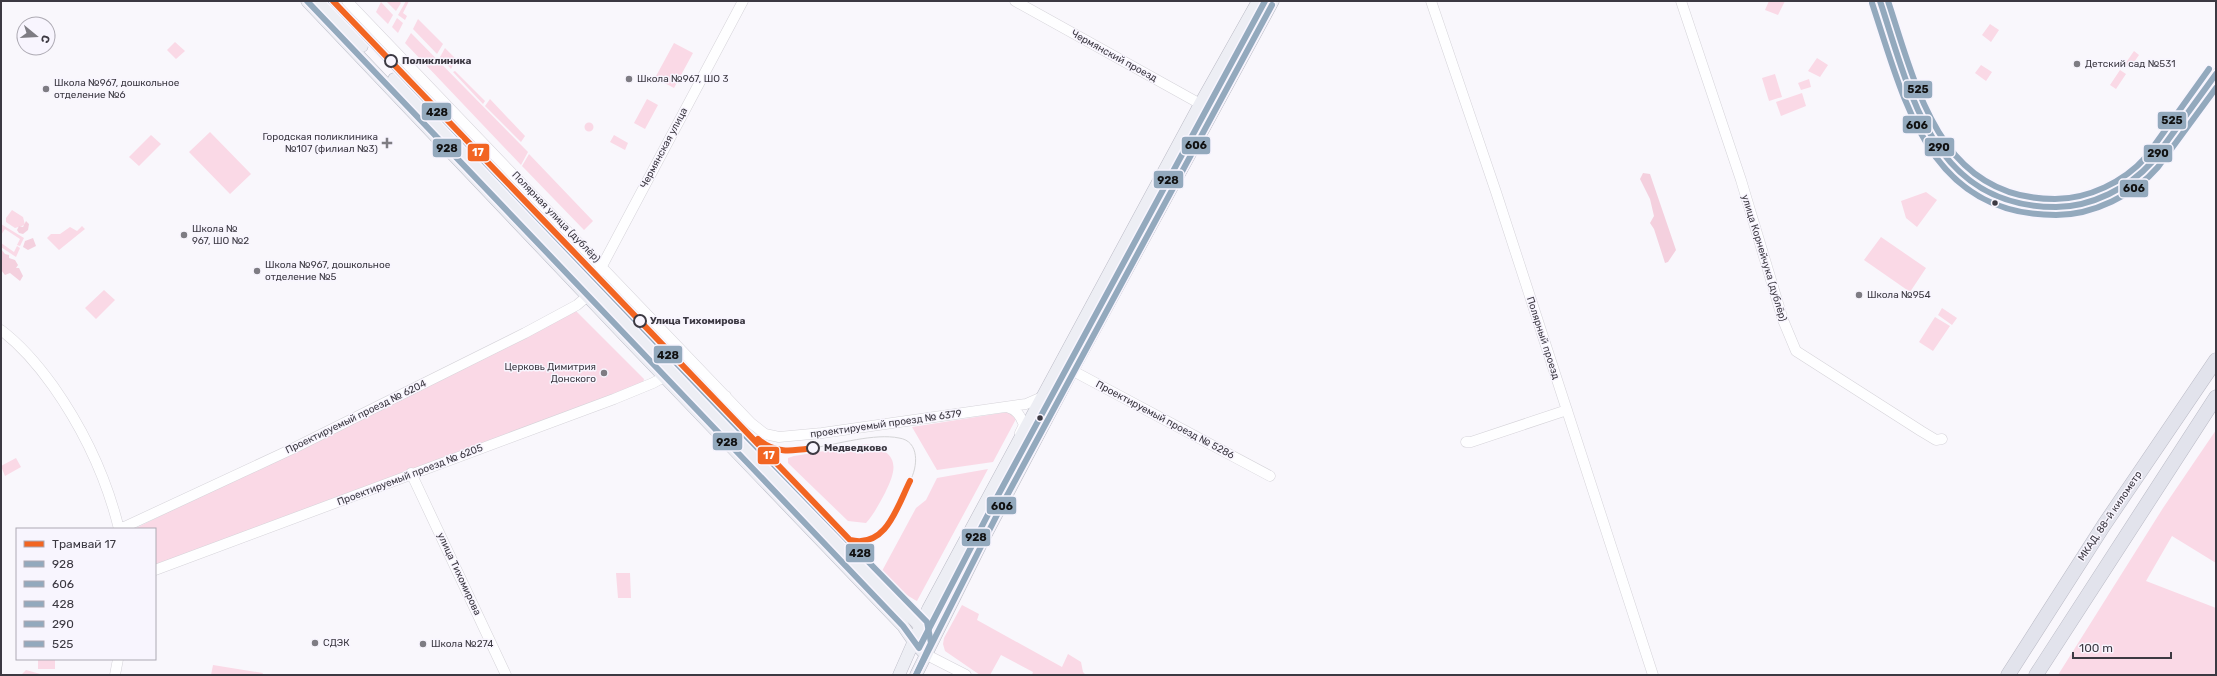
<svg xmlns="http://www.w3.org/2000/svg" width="2217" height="676" viewBox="0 0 2217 676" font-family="Rubik,sans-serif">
	<rect width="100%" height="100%" fill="#f9f7fc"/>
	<!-- green -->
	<path fill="#fad9e6" d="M386 1H399L401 3 396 11Z
		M406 1H409L403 13 407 16 405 20 398 15Z
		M1769 1H1785L1778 15 1765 10Z
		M381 2 393 15 388 24 376 12Z
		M397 18 403 23 398 33 392 27Z
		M418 19 443 44 437 54 413 29Z
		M1990 24 1999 30 1991 42 1982 35Z
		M411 33 528 152 521 165 405 43Z
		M175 42 185 51 176 59 167 50Z
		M674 43 693 53 674 88 655 78Z
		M445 48 456 59 451 69 440 57Z
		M2134 51 2139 55 2130 68 2125 64Z
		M1817 58 1828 65 1820 77 1808 71Z
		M1981 65 1992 72 1986 81 1975 73Z
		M2120 70 2126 74 2116 89 2110 85Z
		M455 71 485 101 483 104 453 72Z
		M1775 74 1782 97 1769 101 1762 78Z
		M1809 79 1811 87 1801 90 1798 83Z
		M1802 93 1806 106 1781 116 1776 102Z
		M490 99 525 136 521 142 485 106Z
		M647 99 658 105 645 129 634 123Z
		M584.5 127a4.5 4.5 0 1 1 9 0a4.5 4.5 0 1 1-9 0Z
		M210 132 251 174 230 194 189 152Z
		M151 135 161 144 139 166 129 157Z
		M614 135 628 143 625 150 610 142Z
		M529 154 593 221 584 230 522 166Z
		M1926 192 1937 200 1917 227 1906 218 1901 201Z
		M12 210 23 217 25 225 15 228 6 222V218Z
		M1 224 24 238 20 246 17 245 20 239 5 229 1 235Z
		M82 226 85 229 59 250 47 238 51 234H60L70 227 77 231Z
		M1881 237 1926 268 1910 292 1864 260Z
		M1 243 14 252 17 246 20 248 16 257 1 247Z
		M104 290 115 300 96 319 85 308Z
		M1942 308 1957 318 1952 325 1938 315Z
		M575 310 644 379 643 384 155 566V529H134Z
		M1935 317 1950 326 1933 351 1919 342Z
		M1008 412 1013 414 1016 419 993 462 937 470 912 427Z
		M2216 430V563L2172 536 2146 581 2216 608V675H2058L2163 508Z
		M867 444C899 453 898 467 885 493 879 504 874 514 866 523L848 521 788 463V458L794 456Z
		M16 458 21 467 5 476 1 466Z
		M988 469 917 601C905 594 886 585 882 571L916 508 926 500 937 478Z
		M616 573H630L631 598H618Z
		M962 605 979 614 977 620 1062 667 1068 654 1081 662 1083 672 1086 675H1032L1033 672 1001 655 990 675H980L945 651 943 644 944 638Z
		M38 659H55V669H38Z
		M213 665 263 673 262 675H211Z
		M26 670 44 675H21Z"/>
	<!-- forest -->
	<path fill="#f4d0de" d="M1643 173 1650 174 1676 250 1668 262 1665 263 1654 229 1650 223 1654 216 1650 199 1640 179Z
		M26 221 29 224 28 230 23 234 19 233 17 230 19 226 23 227Z
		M33 238 36 246 28 250 23 247 25 241Z
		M1 249 5 254 9 255V258L15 260 18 265 16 268H19L23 276 20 281 10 273 5 275 1 270Z"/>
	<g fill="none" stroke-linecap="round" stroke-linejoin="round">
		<!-- minor casing -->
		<g stroke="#d5d3d9" stroke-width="11">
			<path id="minor" d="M347 1 751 423 765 434 779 437 822 433 1026 404 1042 397
				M1015 1 1213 111
				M1431 1 1496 192 1653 675
				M1681 1 1741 180 1783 320 1796 351 1921 431 1936 440 1942 439
				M1880 1C1895 45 1913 114 1939 150 1989 218 2080 227 2144 171 2155 160 2165 145 2174 133 2188 113 2202 94 2216 74
				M1 330C22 346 38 365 53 386 84 430 106 476 119 529
				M1060 364 1270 476
				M1007 407C1017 410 1020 415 1024 425L1020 433
				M711 411 726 396
				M1466 442H1471L1567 410
				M411 473 506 675
				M120 529 292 449 525 333 577 305 584 299 602 266 743 1
				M155 570 614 399 653 383 664 377
				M925 654 966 675
				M115 675 118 659"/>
		</g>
		<!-- major casing -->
		<g stroke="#babac5" stroke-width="13">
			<path id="major" d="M307 1 626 337 903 626 914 642 925 654
				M320 1 362 46
				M394 79 735 437 921 627 925 654
				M899 675 928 609 1200 104 1258 1
				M916 675 983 540 1072 371 1273 1"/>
		</g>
		<!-- highway casing -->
		<g stroke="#babac5" stroke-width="15">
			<path id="highway" d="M2008 675 2104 525 2216 360
				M2036 675 2216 397"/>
		</g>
		<!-- minor -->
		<use href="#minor" stroke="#fefeff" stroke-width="10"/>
		<!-- major -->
		<use href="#major" stroke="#edeef4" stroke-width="12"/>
		<!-- highway -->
		<use href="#highway" stroke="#e2e3ec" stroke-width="14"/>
		<!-- tram -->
		<path stroke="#d4d4d6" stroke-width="1" d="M813 448C838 444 875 433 899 438 920 441 918 467 910 481"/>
		<!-- bus-1 casing -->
		<g stroke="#f8f5fe" stroke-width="9">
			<path id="bus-1" d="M307 1 903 626 919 648 996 499 1265 1"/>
		</g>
		<!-- bus-2 casing -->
		<g stroke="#f8f5fe" stroke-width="9">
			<path id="bus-2" d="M1872 3C1905 102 1928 215 2056 215 2093 215 2134 195 2158 167L2216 88
				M916 675 1003 503 1272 5"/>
		</g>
		<!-- bus-3 casing -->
		<g stroke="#f8f5fe" stroke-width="9">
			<path id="bus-3" d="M331 1 741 431 927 622 931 643 916 675"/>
		</g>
		<!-- bus-4 casing -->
		<g stroke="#f8f5fe" stroke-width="9">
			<path id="bus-4" d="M1880 1C1911 95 1933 207 2056 207 2091 207 2129 188 2152 162L2216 74"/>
		</g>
		<!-- bus-5 casing -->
		<g stroke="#f8f5fe" stroke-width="9">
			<path id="bus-5" d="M1888 1C1917 89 1940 199 2055 199 2088 199 2124 182 2146 157L2209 69"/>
		</g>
		<!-- bus-1 -->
		<use href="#bus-1" stroke="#93a9bd" stroke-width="6"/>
		<!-- bus-2 -->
		<use href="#bus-2" stroke="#93a9bd" stroke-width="6"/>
		<!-- bus-3 -->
		<use href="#bus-3" stroke="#93a9bd" stroke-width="6"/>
		<!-- bus-4 -->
		<use href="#bus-4" stroke="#93a9bd" stroke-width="6"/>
		<!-- bus-5 -->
		<use href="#bus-5" stroke="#93a9bd" stroke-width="6"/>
		<!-- tram-1 casing -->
		<g stroke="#f8f5fe" stroke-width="9">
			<path id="tram-1" d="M333 1 850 540C886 549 897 507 910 481
				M758 439C775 454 792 451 813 448"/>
		</g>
		<!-- tram-1 -->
		<use href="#tram-1" stroke="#f26522" stroke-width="6"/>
	</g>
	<!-- markers -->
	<g fill="#f8f5fe" stroke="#3c3942" stroke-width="2">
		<circle cx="391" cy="61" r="6"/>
		<circle cx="640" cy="321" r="6"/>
		<circle cx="813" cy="448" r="6"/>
	</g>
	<g fill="#7e7c83" stroke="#f8f5fe" stroke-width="1.5">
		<circle cx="2077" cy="64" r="4"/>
		<circle cx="629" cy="79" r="4"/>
		<circle cx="46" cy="89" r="4"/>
		<path d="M385 137h4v4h4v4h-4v4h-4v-4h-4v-4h4z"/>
		<circle cx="184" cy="235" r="4"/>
		<circle cx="257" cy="271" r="4"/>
		<circle cx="1859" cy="295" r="4"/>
		<circle cx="604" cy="373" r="4"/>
		<circle cx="315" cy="643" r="4"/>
		<circle cx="423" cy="644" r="4"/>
	</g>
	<g fill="#3c3942" stroke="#f8f5fe" stroke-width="1.5">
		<circle cx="1995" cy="203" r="3.5"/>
		<circle cx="1040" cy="418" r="3.5"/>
	</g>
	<g text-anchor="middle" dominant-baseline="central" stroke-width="3" stroke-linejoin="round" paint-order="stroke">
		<!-- street labels -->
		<g font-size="10" fill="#3c3942" stroke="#f8f5fe">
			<text transform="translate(1114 56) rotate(29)">Чермянский проезд</text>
			<text transform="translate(664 148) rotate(-62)">Чермянская улица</text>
			<text transform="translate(556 217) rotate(46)">Полярная улица (дублёр)</text>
			<text transform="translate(1764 258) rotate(73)">улица Корнейчука (дублёр)</text>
			<text transform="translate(1543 338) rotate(72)">Полярный проезд</text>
			<text transform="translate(356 417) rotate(-26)">Проектируемый проезд № 6204</text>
			<text transform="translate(1165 420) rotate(28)">Проектируемый проезд № 5286</text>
			<text transform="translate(886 424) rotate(-8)">проектируемый проезд № 6379</text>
			<text transform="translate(410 475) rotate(-21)">Проектируемый проезд № 6205</text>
			<text transform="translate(2110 516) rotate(-56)">МКАД, 88-й километр</text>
			<text transform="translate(459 574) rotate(65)">улица Тихомирова</text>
		</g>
		<!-- stop labels -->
		<g font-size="10" font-weight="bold" fill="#3c3942" stroke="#f8f5fe" text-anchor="start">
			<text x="402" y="61">Поликлиника</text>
			<text x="650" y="321">Улица Тихомирова</text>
			<text x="824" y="448">Медведково</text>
		</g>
		<!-- poi labels -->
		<g font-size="10" fill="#3c3942" stroke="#f8f5fe" text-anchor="start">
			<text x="2085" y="64">Детский сад №531</text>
			<text x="637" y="79">Школа №967, ШО 3</text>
			<text x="54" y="83">Школа №967, дошкольное<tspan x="54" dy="12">отделение №6</tspan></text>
			<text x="378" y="137" text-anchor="end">Городская поликлиника<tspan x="378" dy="12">№107 (филиал №3)</tspan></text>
			<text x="192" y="229">Школа №<tspan x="192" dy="12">967, ШО №2</tspan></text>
			<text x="265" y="265">Школа №967, дошкольное<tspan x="265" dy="12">отделение №5</tspan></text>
			<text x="1867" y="295">Школа №954</text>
			<text x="596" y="367" text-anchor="end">Церковь Димитрия<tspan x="596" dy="12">Донского</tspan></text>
			<text x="323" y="643">СДЭК</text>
			<text x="431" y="644">Школа №274</text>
		</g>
	</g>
	<g stroke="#f8f5fe" stroke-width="1.5">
		<rect x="1903" y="80" width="30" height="19" rx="4" fill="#93a9bd"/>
		<rect x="421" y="102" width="31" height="19" rx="4" fill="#93a9bd"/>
		<rect x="2157" y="111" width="30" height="19" rx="4" fill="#93a9bd"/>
		<rect x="1902" y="115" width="30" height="19" rx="4" fill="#93a9bd"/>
		<rect x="1181" y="136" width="30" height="19" rx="4" fill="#93a9bd"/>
		<rect x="1924" y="137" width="31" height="20" rx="4" fill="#93a9bd"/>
		<rect x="432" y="138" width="30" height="20" rx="4" fill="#93a9bd"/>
		<rect x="467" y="143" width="23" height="19" rx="4" fill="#f26522"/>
		<rect x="2143" y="144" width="30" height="19" rx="4" fill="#93a9bd"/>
		<rect x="1153" y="170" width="31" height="19" rx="4" fill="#93a9bd"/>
		<rect x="2119" y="179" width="30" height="19" rx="4" fill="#93a9bd"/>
		<rect x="653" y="345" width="30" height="19" rx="4" fill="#93a9bd"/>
		<rect x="712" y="432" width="31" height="19" rx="4" fill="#93a9bd"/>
		<rect x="757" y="446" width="23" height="19" rx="4" fill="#f26522"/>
		<rect x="986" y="496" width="31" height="19" rx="4" fill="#93a9bd"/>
		<rect x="961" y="528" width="30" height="19" rx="4" fill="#93a9bd"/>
		<rect x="845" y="543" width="30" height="20" rx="4" fill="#93a9bd"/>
	</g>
	<g font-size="11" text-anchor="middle" font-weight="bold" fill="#fff">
		<text x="478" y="156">17</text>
		<text x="769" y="459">17</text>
	</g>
	<g font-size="11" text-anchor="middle" font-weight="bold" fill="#111">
		<text x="1918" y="93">525</text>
		<text x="437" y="116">428</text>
		<text x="2172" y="124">525</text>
		<text x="1917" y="129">606</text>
		<text x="1196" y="149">606</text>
		<text x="1939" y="151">290</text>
		<text x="447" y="152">928</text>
		<text x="2158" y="157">290</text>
		<text x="1168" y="184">928</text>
		<text x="2134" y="192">606</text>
		<text x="668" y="359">428</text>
		<text x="727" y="446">928</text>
		<text x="1002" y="510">606</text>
		<text x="976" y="541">928</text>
		<text x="860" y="557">428</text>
	</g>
	<!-- border -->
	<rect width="2217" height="676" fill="none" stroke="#3c3942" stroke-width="4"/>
	<!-- legend -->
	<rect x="16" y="528" width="140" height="132" fill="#f8f5fe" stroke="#adaab3"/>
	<rect x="24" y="541" width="20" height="6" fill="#f26522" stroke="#adaab3"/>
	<text x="52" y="548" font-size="12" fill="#3c3942">Трамвай 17</text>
	<rect x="24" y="561" width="20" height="6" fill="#93a9bd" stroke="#adaab3"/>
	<text x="52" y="568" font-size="12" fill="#3c3942">928</text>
	<rect x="24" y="581" width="20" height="6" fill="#93a9bd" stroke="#adaab3"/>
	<text x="52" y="588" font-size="12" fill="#3c3942">606</text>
	<rect x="24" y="601" width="20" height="6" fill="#93a9bd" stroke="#adaab3"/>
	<text x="52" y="608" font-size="12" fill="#3c3942">428</text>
	<rect x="24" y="621" width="20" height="6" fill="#93a9bd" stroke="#adaab3"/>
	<text x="52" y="628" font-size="12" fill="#3c3942">290</text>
	<rect x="24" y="641" width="20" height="6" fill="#93a9bd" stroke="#adaab3"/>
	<text x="52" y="648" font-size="12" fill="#3c3942">525</text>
	<!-- north arrow -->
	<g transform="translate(36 36) rotate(108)"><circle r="19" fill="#f8f5fe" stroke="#adaab3"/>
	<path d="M0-3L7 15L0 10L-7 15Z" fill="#7e7c83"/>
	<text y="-6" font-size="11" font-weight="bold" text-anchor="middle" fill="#3c3942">С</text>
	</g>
	<!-- scale -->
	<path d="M2073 652v6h98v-6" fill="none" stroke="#3c3942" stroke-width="2"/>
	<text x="2079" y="652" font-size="12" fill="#3c3942" stroke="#f8f5fe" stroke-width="3" paint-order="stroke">100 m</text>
</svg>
